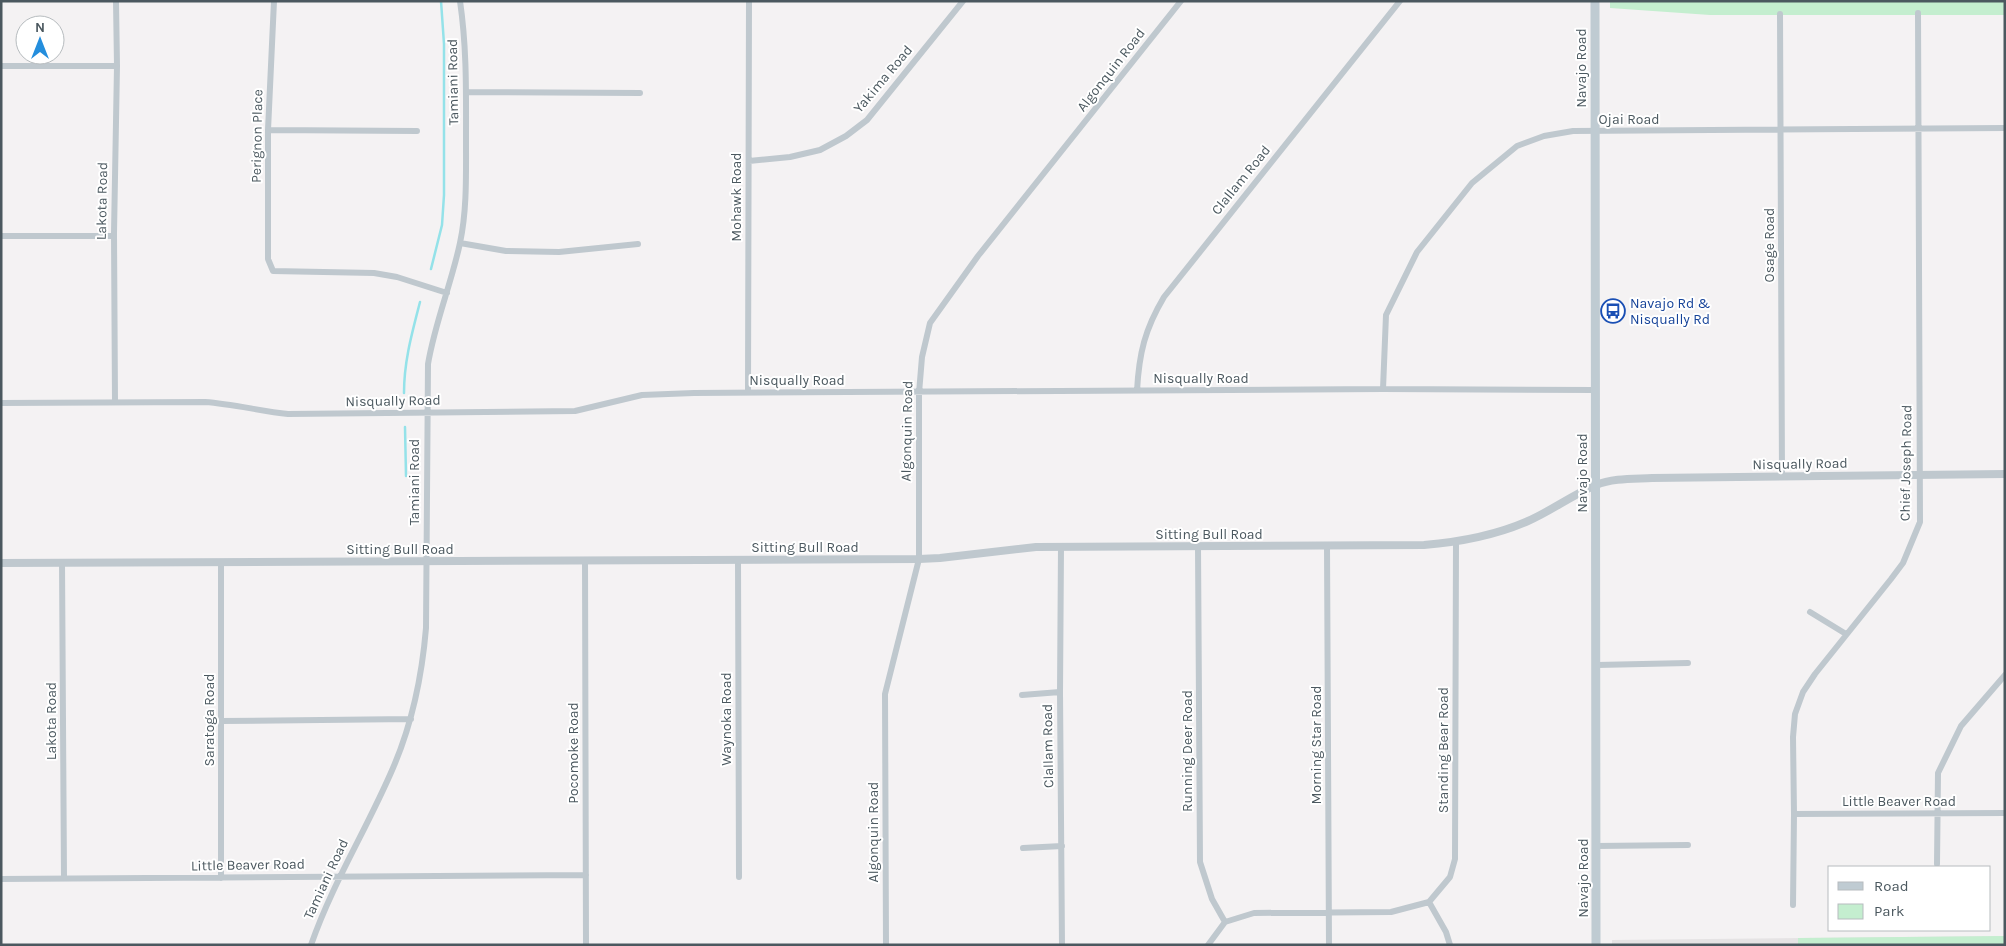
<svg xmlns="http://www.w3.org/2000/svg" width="2006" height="946" viewBox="0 0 2006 946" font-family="Karla,sans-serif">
	<rect width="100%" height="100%" fill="#f4f2f3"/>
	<!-- education -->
	<path fill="#e5e3e4" d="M2005 936V945H1612V940Z"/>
	<!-- green -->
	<path fill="#c4eecf" d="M1610 1H2005V15H1710L1610 8Z
		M2005 936V945H1798V938Z"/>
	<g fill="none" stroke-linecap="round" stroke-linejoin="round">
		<!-- stream -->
		<path stroke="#94e2e9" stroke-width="2.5" d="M431 269 442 225 444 195V44L441 1
			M404 393C404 361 412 333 420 302
			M405 427 406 476"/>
		<!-- minor -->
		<path stroke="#bfc8ce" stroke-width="6" d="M274 1 268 130V259L273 271 374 273 397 277 447 293
			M1780 14 1782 476
			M1 66H117
			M466 92 640 93
			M268 130 417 131
			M749 161 790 157 820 150 846 136 867 120 963 1
			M1 236H114
			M460 243 506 251 559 252 638 244
			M1383 389 1386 315 1417 252 1472 183 1517 146 1544 136 1573 131 2005 128
			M1137 391C1139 353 1145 329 1164 297L1400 1
			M748 392 749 1
			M115 402 114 233 117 66 116 1
			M1 403 205 402C233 404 260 411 288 414L575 411 642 395 694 393 1383 389 1595 390
			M1327 546 1329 945
			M1061 547 1060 692 1062 945
			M1198 547 1200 862 1212 899 1225 922
			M585 560 586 945
			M738 560 739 877
			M62 563 64 878
			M1810 612 1846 634
			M1597 665 1688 663
			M1022 695 1060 692
			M221 721 411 719
			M1794 814 2005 813
			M1596 846 1688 845
			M1023 848 1062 846
			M1937 864 1938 773 1961 726 2005 675
			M221 878V562
			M1 879 586 875
			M1429 902 1450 877 1455 859 1456 543
			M1429 902 1446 932 1450 945
			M1793 905 1794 814 1793 737 1795 714 1803 692 1815 674 1891 579 1903 563 1920 522 1918 13
			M1225 922 1254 913 1391 912 1429 902
			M311 945C333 882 367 829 393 768 412 724 422 676 426 628L428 364C435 322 451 285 460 243 467 210 466 175 466 141 466 93 467 49 460 1
			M886 945 885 694 919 559V393L922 357 930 323 978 256 1181 1
			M1208 945 1225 922"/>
		<!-- tertiary -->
		<path stroke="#bfc8ce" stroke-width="8" d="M1 563 919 559 940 558 1036 547 1424 545C1460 542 1494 536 1528 521 1551 511 1572 495 1596 485 1613 478 1634 479 1652 478L2005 474"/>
		<!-- secondary -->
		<path stroke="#bfcbd2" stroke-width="9" d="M1595 1 1596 945"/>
	</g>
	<!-- icons -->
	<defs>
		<g id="bus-ring" transform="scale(1.25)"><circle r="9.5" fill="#fff" stroke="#1a4fb4" stroke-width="1.5"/><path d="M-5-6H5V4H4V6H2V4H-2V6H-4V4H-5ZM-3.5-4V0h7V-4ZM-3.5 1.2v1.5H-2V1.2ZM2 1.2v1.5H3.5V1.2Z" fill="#1a4fb4"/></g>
	</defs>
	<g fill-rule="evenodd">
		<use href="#bus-ring" x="1613" y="311"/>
	</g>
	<g text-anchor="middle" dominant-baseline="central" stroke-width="4" stroke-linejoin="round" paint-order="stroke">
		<!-- street labels -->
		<g font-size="14" fill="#4b585f" stroke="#fff">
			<text transform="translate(1581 68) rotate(-90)">Navajo Road</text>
			<text transform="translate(1111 70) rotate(-52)">Algonquin Road</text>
			<text transform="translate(883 79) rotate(-50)">Yakima Road</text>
			<text transform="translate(453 82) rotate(-91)">Tamiani Road</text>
			<text x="1629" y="119">Ojai Road</text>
			<text transform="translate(257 136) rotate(-89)">Perignon Place</text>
			<text transform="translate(1241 180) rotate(-51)">Clallam Road</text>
			<text transform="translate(736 197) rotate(-90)">Mohawk Road</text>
			<text transform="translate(102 201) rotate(-89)">Lakota Road</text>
			<text transform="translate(1769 245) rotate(-90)">Osage Road</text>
			<text x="1201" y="378">Nisqually Road</text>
			<text x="797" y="380">Nisqually Road</text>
			<text transform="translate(393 401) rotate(-1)">Nisqually Road</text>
			<text transform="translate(907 431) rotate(-89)">Algonquin Road</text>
			<text transform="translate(1906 463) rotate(-89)">Chief Joseph Road</text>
			<text transform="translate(1800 464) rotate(-1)">Nisqually Road</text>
			<text transform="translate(1582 473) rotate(-90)">Navajo Road</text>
			<text transform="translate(414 482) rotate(-90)">Tamiani Road</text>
			<text x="1209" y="534">Sitting Bull Road</text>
			<text x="805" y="547">Sitting Bull Road</text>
			<text x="400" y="549">Sitting Bull Road</text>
			<text transform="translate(726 719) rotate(-90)">Waynoka Road</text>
			<text transform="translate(209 720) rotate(-90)">Saratoga Road</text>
			<text transform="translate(51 721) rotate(-90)">Lakota Road</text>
			<text transform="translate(1316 745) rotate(-90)">Morning Star Road</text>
			<text transform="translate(1048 746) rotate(-91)">Clallam Road</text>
			<text transform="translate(1443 750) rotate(-90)">Standing Bear Road</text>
			<text transform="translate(1187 751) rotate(-90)">Running Deer Road</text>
			<text transform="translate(573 753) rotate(-90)">Pocomoke Road</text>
			<text x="1899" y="801">Little Beaver Road</text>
			<text transform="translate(873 832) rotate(-90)">Algonquin Road</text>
			<text transform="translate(248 865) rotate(-1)">Little Beaver Road</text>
			<text transform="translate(1583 878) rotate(-90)">Navajo Road</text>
			<text transform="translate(326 879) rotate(-65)">Tamiani Road</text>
		</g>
		<!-- transit labels -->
		<g font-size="14" fill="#164399" stroke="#fff" text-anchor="start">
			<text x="1630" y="303">Navajo Rd &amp;<tspan x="1630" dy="16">Nisqually Rd</tspan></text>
		</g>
	</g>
	<!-- border -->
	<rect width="2006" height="946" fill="none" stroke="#4b585f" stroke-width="5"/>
	<!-- legend -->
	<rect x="1828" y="866" width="162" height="65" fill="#ffffff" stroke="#b7bcbf"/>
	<rect x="1838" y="882" width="25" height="8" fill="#bfcbd2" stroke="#b7bcbf"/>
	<text x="1874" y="891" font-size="15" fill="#4b585f">Road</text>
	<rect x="1838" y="904" width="25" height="15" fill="#c4eecf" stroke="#b7bcbf"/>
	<text x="1874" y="916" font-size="15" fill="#4b585f">Park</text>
	<!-- north arrow -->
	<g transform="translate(40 40)"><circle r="24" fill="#ffffff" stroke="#b7bcbf"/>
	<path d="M0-4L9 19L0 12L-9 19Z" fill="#248edd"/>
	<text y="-8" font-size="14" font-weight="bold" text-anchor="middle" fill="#4b585f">N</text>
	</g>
</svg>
